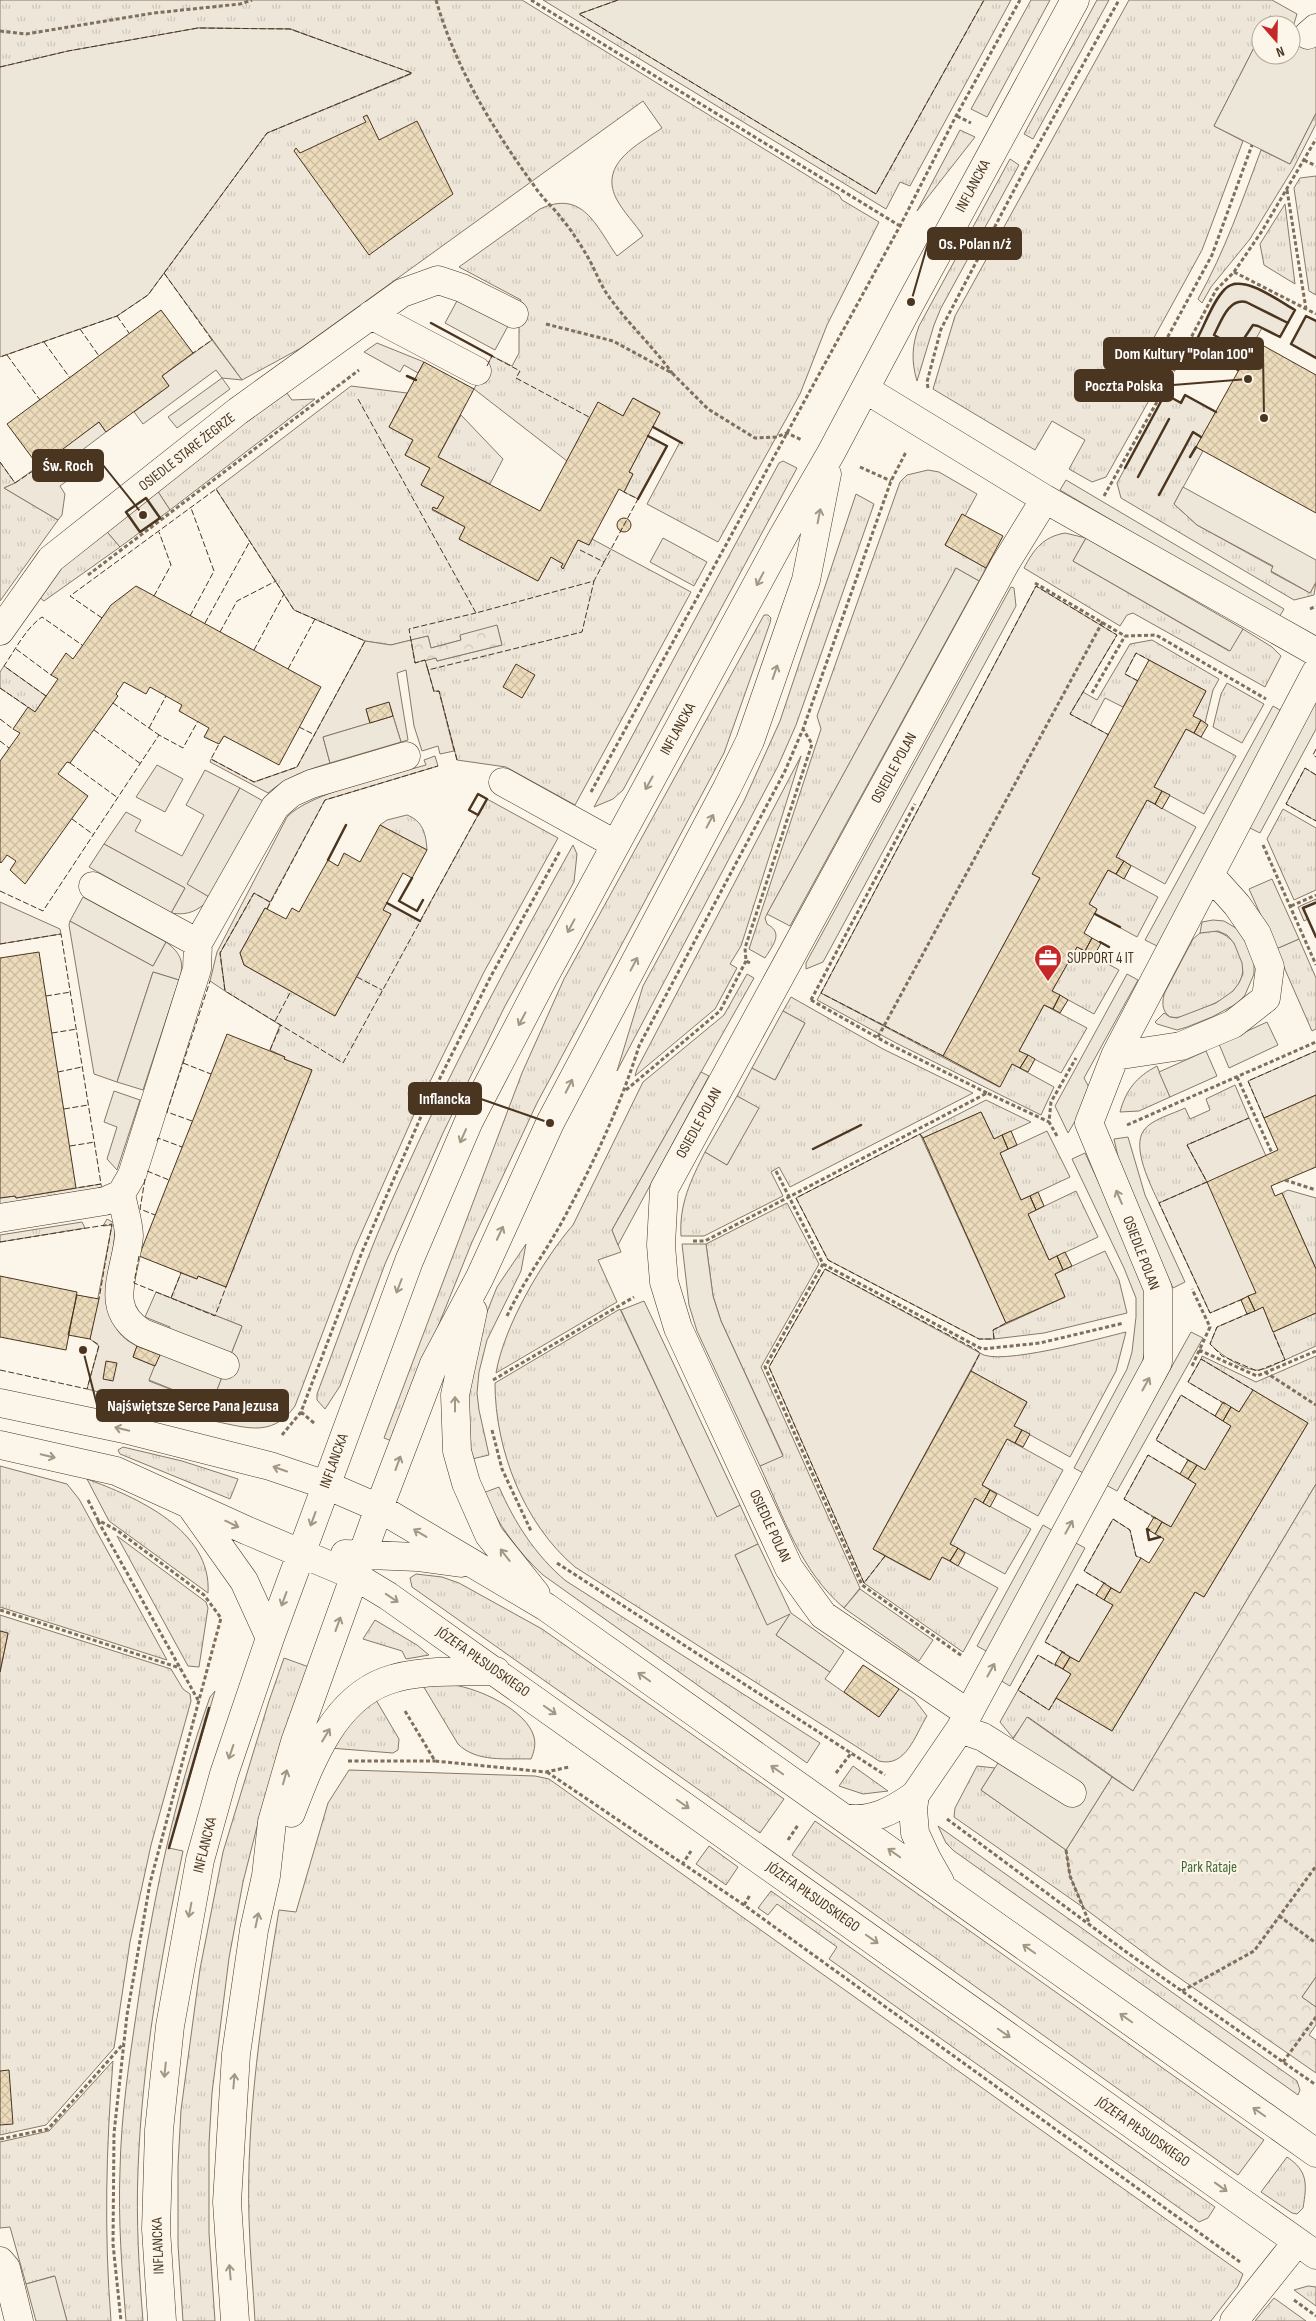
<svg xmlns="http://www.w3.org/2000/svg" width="1316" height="2321" viewBox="0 0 1316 2321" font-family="'Sofia Sans Condensed',sans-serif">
	<defs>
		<pattern id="grass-tufts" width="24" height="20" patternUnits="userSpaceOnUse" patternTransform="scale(1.25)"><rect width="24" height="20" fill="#ede6d9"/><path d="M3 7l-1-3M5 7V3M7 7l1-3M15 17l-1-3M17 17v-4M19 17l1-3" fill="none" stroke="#cdc6ba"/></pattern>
		<pattern id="forest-crowns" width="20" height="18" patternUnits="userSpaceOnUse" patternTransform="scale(1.25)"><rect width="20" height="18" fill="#ede6d9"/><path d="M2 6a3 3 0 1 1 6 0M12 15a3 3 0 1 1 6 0" fill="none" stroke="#cdc6ba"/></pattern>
		<pattern id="building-cross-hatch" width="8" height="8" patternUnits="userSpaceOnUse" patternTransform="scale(1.25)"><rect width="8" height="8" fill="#ecdcbc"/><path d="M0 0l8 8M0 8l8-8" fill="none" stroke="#ccbda1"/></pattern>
	</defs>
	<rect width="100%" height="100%" fill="#fbf6e9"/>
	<!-- grass -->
	<path fill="url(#grass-tufts)" stroke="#887966" d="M0 0H522L839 195 842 200 879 222 827 325 800 394 718 542 647 504 680 442 653 427 660 412 633 398 623 416 598 403 567 461 474 389 492 356 512 366 519 353V317L514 314 521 300 459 267 540 209C583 189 596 226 617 256L643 236C635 223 623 212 616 198 599 163 639 144 662 128L643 101 301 348 242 380 164 273 267 133 411 74 291 29 198 28 0 68Z
		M543 0H618L580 14 876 194 984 0H1011L910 186 900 182 886 209Z
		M1031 0H1050L987 117 971 109Z
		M1097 0H1109L1033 139 1024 134Z
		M1129 0H1272L1297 14 1293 27 1270 16 1265 25H1261V34L1214 126 1243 141 1202 250 1133 376 1156 388 1106 477 1092 482 1069 469 1085 440 1052 421 1035 450 933 389 955 316Z
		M1316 113V124L1294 167 1250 239 1211 287 1202 303 1198 299C1225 251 1242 201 1261 150L1290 164Z
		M960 130 975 137 917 211Z
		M1010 159 1019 165 941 308 934 325 917 381C911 361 912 345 919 326Z
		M1316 176V295L1309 291 1294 188 1300 178Z
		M1285 204 1295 284 1264 265 1260 244Z
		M351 386 407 393 389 427 413 440 405 455 430 468 421 485 444 497 437 509 434 507 432 510 465 527 459 539 538 581 551 557 563 564 561 567 563 568 578 540 589 545 592 539 691 592 575 805 506 767 457 760 439 691 434 692 425 660 436 658 437 661 502 645 497 626 460 636 461 640 431 648 428 636 391 645 365 641 294 610 216 489Z
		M287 393 292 400 315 399 170 510 155 487Z
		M1165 394 1180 402 1185 395 1216 412 1196 447 1203 451 1174 504 1197 525 1273 567 1271 572 1310 593 1316 582 1314 595 1294 600 1121 498 1117 483Z
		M461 415 503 459 490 484 438 457Z
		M648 436 667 446 638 499 624 492 633 474 629 472Z
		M783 461 797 468 623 790 613 799 594 807 779 463Z
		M0 462 15 483 4 488 58 520 0 601Z
		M928 470 939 472 977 494 965 516 962 514 945 545 986 568 979 581 956 568 765 918 767 924C784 933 773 945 765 958L749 949 821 729 817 716 900 482 907 475Z
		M856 494 874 504 796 725 778 766 617 1071 643 986 744 801 780 721Z
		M103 527 120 547 44 601 39 597 59 571Z
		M1065 533 1086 538 1073 561 1229 651 1243 629 1272 647 1281 656 1265 687 1133 613 1127 615 1120 626 1024 568C1034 549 1043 537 1065 533Z
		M663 538 707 562 694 586 650 562Z
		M764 615H768L771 618 770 623 724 753 537 1103 472 1242 392 1441 384 1438 522 1073 564 979Z
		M1152 640 1219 679 1213 690 1205 723 1193 716 1206 691 1136 653 1125 674 1138 681 1123 707 1105 698 1090 726 1070 714 1083 692 1097 700 1130 644Z
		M4 666 46 696 35 712 0 688V672Z
		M1227 683 1264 704 1242 743 1213 727 1221 694Z
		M1186 729 1236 756 1204 814 1154 787Z
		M801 756 741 946 730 964 737 968 715 1009 635 1076 637 1069Z
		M487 799 558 838 484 972 416 1110 354 1250 295 1406C271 1440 243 1426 208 1420L211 1405 242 1326 171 1298 181 1273 197 1279 198 1276 226 1287 312 1070 284 1059 285 1057 270 1050 280 1025 225 991 220 953 254 893 270 902 267 909 265 908 240 953 244 965 335 1016 391 914 383 910 387 903 420 921Z
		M1147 800 1196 827 1165 884 1116 857Z
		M1283 809 1316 828V890L1294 900 1267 839Z
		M407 815C423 821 426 834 427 850L380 825 387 820Z
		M573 845 577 854 574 882 505 1006 443 1133 385 1264 340 1386 325 1409 317 1400V1394C344 1323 368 1251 400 1182 452 1067 512 955 573 845Z
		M1108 870 1158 897 1137 937 1095 914 1097 909 1089 904Z
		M1316 899V902L1303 908 1308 919 1304 921 1298 907Z
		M1210 931C1234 930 1252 964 1238 985 1229 998 1214 1004 1199 1010 1190 1014 1181 1019 1170 1017 1162 1011 1162 1004 1164 994L1193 939 1200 933Z
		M1299 939 1316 978V1029L1312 1031 1276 949Z
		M1077 947 1119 970 1094 1014 1052 991Z
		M747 974 754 978 612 1230 621 1252 598 1260 617 1302 496 1373C504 1326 542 1261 573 1225L643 1082 724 1015Z
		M821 993 999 1087 1012 1064 1054 1087 1041 1115 896 1043 817 1000Z
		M791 997 883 1049 973 1093 790 1187 779 1167 771 1172 783 1196 704 1236H681C679 1204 691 1180 705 1152L727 1165 758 1108 737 1096 752 1068 775 1080 805 1023 783 1011Z
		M1044 1005 1087 1028 1061 1073 1019 1051Z
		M1157 1066 1170 1097 1139 1111 1120 1112C1126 1090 1136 1077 1157 1066Z
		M1235 1085 1249 1118 1187 1145 1207 1182 1159 1203C1151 1186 1131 1147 1144 1130 1152 1119 1173 1114 1185 1108L1190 1119 1210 1110 1206 1099Z
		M986 1100 1031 1122 994 1139 981 1112 923 1138 920 1134Z
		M1047 1131 1070 1177 1021 1200 1000 1153Z
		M101 1184 102 1187 95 1189 0 1204V1198L15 1196 16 1198Z
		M1288 1190 1316 1198V1269L1282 1193Z
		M1076 1191 1098 1237 1049 1260 1028 1214Z
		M787 1203 819 1264 761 1367 860 1588 844 1608C800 1570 784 1518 760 1466L783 1455 721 1321 713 1296 706 1244Z
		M82 1222 85 1228 0 1242V1235Z
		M526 1244 521 1271 487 1340 479 1372 477 1393 479 1410 489 1455 472 1459 466 1411 481 1327 497 1287Z
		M1105 1251 1119 1280 1127 1313 1044 1333 994 1339 993 1330 1065 1297 1055 1274Z
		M620 1309 717 1516 740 1505 758 1544 735 1555 767 1624 791 1613 776 1635 830 1672 825 1679 879 1717 899 1689 914 1699 927 1716C915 1735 906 1768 879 1761L575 1567C524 1524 495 1450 495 1383Z
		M1316 1313V1346L1285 1360 1273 1332Z
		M1126 1332 1116 1371 1070 1457 1014 1426 1027 1402 971 1371 980 1353C997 1367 1101 1338 1126 1332Z
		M1202 1356 1256 1382 1316 1356V1484L1133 1791 1028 1717 1013 1738 1000 1722 1018 1690 1049 1710 1056 1698 1112 1731 1195 1592 1204 1597 1308 1423 1201 1359Z
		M1007 1439 1063 1470 1038 1516 982 1485Z
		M123 1447 182 1461 238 1479 230 1499 120 1454 118 1450Z
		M0 1466 67 1484 79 1499 167 1660 0 1607Z
		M87 1479C136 1497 212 1530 208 1593L109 1521Z
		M499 1487C515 1523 535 1555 566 1581L820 1743 807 1763 543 1575C517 1551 499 1525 483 1493Z
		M975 1498 1031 1529 1005 1574 950 1544Z
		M117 1536 206 1602 208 1608 199 1667 188 1666Z
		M885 1556 929 1580 942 1557 998 1588 963 1652 864 1583Z
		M416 1574 442 1577 459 1583 542 1629 784 1799 760 1833 412 1587 410 1578Z
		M0 1615 171 1669 183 1689 190 1694 191 1701 151 1845 130 1942 114 2048 46 2125 0 2135V1672L8 1634 0 1631Z
		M375 1620 417 1645 429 1655 406 1659 402 1651 363 1639Z
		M284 1658 309 1667 261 1811 243 1882 229 1958 212 2093 209 2144V2233L215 2321H183L178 2245V2165L181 2110 200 1969 223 1852 269 1701Z
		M422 1684C432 1684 443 1684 453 1685 478 1688 527 1710 534 1737 536 1745 534 1752 531 1759 507 1758 477 1763 458 1744Z
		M215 1691 169 1848 183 1851C161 1957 142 2062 138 2170 136 2220 139 2271 143 2321H126C122 2271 118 2220 120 2170 121 2116 129 2062 137 2009 152 1903 174 1798 210 1697Z
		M376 1700 399 1739 398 1750 393 1753 330 1748 351 1721Z
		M853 1766 888 1791 863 1794 839 1786Z
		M977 1766 995 1768 981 1790 1066 1850 1070 1876 1084 1908 954 1817 955 1808Z
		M349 1770 535 1776 549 1779 1243 2274 1238 2286 1211 2321H255C253 2287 250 2253 249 2219 246 2115 262 2012 279 1910L296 1912 328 1803Z
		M815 1821 1264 2140 1238 2175 792 1855Z
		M938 1826 1297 2081 1300 2090 1298 2095 954 1851 946 1843Z
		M709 1846 738 1867 726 1885 696 1864Z
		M771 1891 1215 2207 1208 2218 1199 2222 829 1959 837 1947 777 1904 768 1915 758 1908Z
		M113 2061C106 2148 104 2234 111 2321H67L54 2276 26 2284 10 2227 0 2228V2142L49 2131Z
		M1287 2157C1308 2171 1307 2184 1303 2208L1297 2214 1292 2213 1261 2192Z
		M1308 2286 1316 2287V2306L1294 2290Z
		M1274 2298 1306 2321H1255Z"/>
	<!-- forest -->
	<path fill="url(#forest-crowns)" stroke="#887966" d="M497 625 502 645 437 661 436 658 415 663 411 640 428 636 431 648 461 640 460 635Z
		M1316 1484V1977L1302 1997 1316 2007V2025L1309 2035 1316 2040V2073L1155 1961 1084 1908 1070 1876 1066 1850 1112 1777 1133 1791Z"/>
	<!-- garden -->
	<path fill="#ede6d9" stroke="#887966" d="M1234 283 1252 286 1295 310 1280 337 1262 328 1238 370 1208 354 1212 345 1198 337C1207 319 1216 293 1234 283Z
		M1306 316 1316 321V358L1291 344Z
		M212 340 242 380 222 378 216 370 143 424 134 412 169 386 162 376Z
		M377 343 424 362 418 373 404 365 400 372 364 352Z
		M99 422 106 432 77 454 86 467 60 486 65 494 62 515 58 520 4 488 15 483Z
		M155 487 170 510 120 547 103 527Z
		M1036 586 1117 635 1070 714 1109 735 1033 874 1040 878 943 1056 821 993Z
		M411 640 415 663 425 660 434 691H439L454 751 440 754 438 746 422 751 414 726 406 670 397 673 408 740 401 742 389 703 366 709 370 723 323 737 330 763C306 770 287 777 268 793L210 762 211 759 254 782 297 767 365 641 391 645Z
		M435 756 438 766 325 800 270 902 254 893 220 953 225 991 210 981 217 952 287 817C309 793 391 775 426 765L424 760Z
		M157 765 183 779 165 812 136 797Z
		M1305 768 1316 775V821L1286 804Z
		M205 770 240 788 188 884 211 898C199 910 189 916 171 913L185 888 104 844 126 812 141 820 135 831 182 856 204 815 186 805Z
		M0 902 60 929 61 934 0 944Z
		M70 921 153 966 166 942C181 953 185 963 179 980L153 972 117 1082 94 1074 69 925Z
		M1316 1051V1095L1264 1118 1248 1081Z
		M1249 1118 1266 1156 1256 1293 1210 1313 1159 1203 1207 1182 1187 1145Z
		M920 1134 1006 1323 993 1330 994 1339H979L828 1260 796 1198Z
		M107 1219 114 1223C117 1242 109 1262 107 1281 105 1291 107 1301 110 1311 113 1328 122 1339 137 1346L133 1357 155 1366 149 1381 211 1405 208 1420 87 1389 99 1346 90 1339 112 1225 103 1226Z
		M825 1269 980 1353 873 1549 885 1556 864 1583 769 1367Z
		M1263 1307 1285 1360C1277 1363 1268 1369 1259 1370 1245 1372 1220 1354 1210 1344L1217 1327Z
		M1201 1359 1253 1390 1239 1412 1188 1382Z
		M1181 1395 1231 1426 1205 1470 1156 1440Z
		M1148 1455 1196 1484 1171 1527 1124 1499Z
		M1113 1519 1130 1530 1136 1556 1141 1558 1120 1593 1084 1571Z
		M1077 1584 1113 1605 1079 1662 1045 1642Z
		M1038 1655 1071 1674 1049 1710 1018 1690Z"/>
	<!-- parking -->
	<path fill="#ede7d9" stroke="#887966" d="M618 0H984L876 194 579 14Z
		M1270 16 1288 25H1265Z
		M1291 27 1316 39V113L1290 164 1214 126 1261 34V55H1291Z
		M198 28 290 29 412 73 267 133 148 295 117 316 0 357V67L68 51Z
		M458 299 508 326 495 350 445 323Z
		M222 378 230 389 177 428 168 417Z
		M1066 480 1284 609 1281 614 1278 618 1060 490Z
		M1183 487 1316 560V582L1310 593 1271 571 1273 566 1197 525 1174 504Z
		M1086 538 1243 629 1230 651 1073 561Z
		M956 568 979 581 790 926 767 914Z
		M1011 587 1014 588 1016 606 823 962 806 969V963Z
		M1316 701V729L1260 833 1248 827Z
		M1273 706 1285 713 1157 946 1145 940Z
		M393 716 401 742 330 763 323 737Z
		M240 788 263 801 211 898 187 884Z
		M104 844 185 888 171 913 89 867Z
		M1272 879 1299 939 1276 949 1249 889Z
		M83 897 166 942 153 966 70 921Z
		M1213 920 1224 921 1241 931 1254 962V974L1245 995 1238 1003 1212 1017 1187 1027 1177 1030 1157 1024 1155 1022 1164 1013 1170 1017 1177 1018 1216 1003 1233 991 1239 983 1243 974 1242 963 1234 943 1227 935 1218 931 1200 933 1202 922Z
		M153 972 179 980 143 1090 117 1082Z
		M1127 974 1138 980 1084 1078 1092 1093 1068 1133 1055 1106Z
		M783 1011 805 1023 775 1080 752 1068Z
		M1267 1022 1278 1045 1229 1068 1219 1044Z
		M1206 1051 1217 1076 1170 1097 1159 1072Z
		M701 1072 709 1076 618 1245 612 1230Z
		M114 1091 140 1100 117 1170 107 1159 117 1127 104 1122Z
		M737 1096 759 1108 727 1165 705 1152Z
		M1128 1137 1145 1195 1185 1282 1173 1288 1132 1199 1119 1161 1114 1139Z
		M1085 1153 1145 1282V1351L1140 1372 1087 1475 1074 1468 1127 1369 1132 1352 1136 1317V1298L1124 1268 1072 1159Z
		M682 1244H706L713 1296 721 1321 783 1456 760 1466 697 1331 689 1305Z
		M156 1292 242 1326 211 1405 149 1380 170 1327 145 1317Z
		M644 1301 740 1505 717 1517 621 1310Z
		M1191 1332 1203 1338 1117 1491 1106 1485Z
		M1043 1525 1055 1532 988 1652 977 1646Z
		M1074 1542 1085 1548 1010 1686 998 1679Z
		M758 1544 791 1613 844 1651 830 1672 776 1635 790 1614 767 1625 735 1555Z
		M860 1589 933 1640 919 1661 844 1608Z
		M1027 1717 1112 1777 1066 1850 981 1790Z
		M1316 1977V2007L1302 1997Z
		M55 2276 67 2321H36L26 2284Z"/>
	<!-- building -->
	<path fill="url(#building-cross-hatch)" stroke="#4a3520" d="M367 115 379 140 417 121 453 194 369 255 294 151 296 148 300 153 366 122 363 117Z
		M161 310 193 353 162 376 169 386 106 432 99 422 39 467 7 424Z
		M1255 341 1316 375V513L1196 447Z
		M424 362 474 389 438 457 540 511 598 402 623 416 633 398 660 413 629 472 633 474 624 492 619 489 589 545 578 540 563 569 561 567 563 564 551 557 538 581 459 539 465 527 432 509 433 507 437 509 444 497 421 485 430 468 405 455 413 440 389 427Z
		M962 514 1003 536 986 568 945 545Z
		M617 525a7 7 0 1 1 14 0a7 7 0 1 1-14 0Z
		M136 586 321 687 279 765 224 736 219 744 204 737 209 728 179 711 182 705 150 687 146 694 124 682 116 694 118 696 70 763 67 762 58 774 88 796 25 884 10 870 16 861 7 855 1 863 0 862V761L20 733 13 729 28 707 35 712 58 679 51 675 66 653 73 659 111 605Z
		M1149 660 1206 691 1193 716 1201 720 1194 733 1186 729 1154 787 1162 791 1155 804 1147 800 1116 857 1124 861 1116 874 1108 870 1089 904 1097 909 1084 933 1092 938 1085 951 1077 947 1052 991 1060 995 1053 1009 1044 1005 1019 1051 1028 1055 1020 1068 1012 1064 1000 1087 943 1056 1040 878 1032 874Z
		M516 664 535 675 522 698 503 687Z
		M389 702 393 716 370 723 366 709Z
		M1201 720 1208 725 1201 737 1194 733Z
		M1162 791 1170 795 1162 809 1155 804Z
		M380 825 427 850 412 878 403 873 383 910 391 914 335 1016 244 965 240 953 265 908 286 919 292 908 299 912 328 860 338 866 344 853 360 862Z
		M1124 861 1131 866 1124 879 1116 874Z
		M1092 938 1101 943 1094 956 1085 951Z
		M39 952 76 1188 16 1198 15 1196 0 1198V958Z
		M1060 995 1068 1000 1060 1013 1053 1009Z
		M227 1034 285 1057 284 1059 312 1070 226 1287 198 1276 197 1279 139 1256Z
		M1028 1055 1035 1059 1028 1072 1020 1068Z
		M1316 1095V1167L1271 1186 1275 1196 1282 1193 1316 1269V1313L1273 1332 1263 1307 1255 1311 1248 1296 1256 1293 1207 1182 1278 1150 1264 1118Z
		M981 1112 994 1139 1002 1135 1008 1149 1000 1153 1021 1200 1030 1196 1036 1210 1028 1214 1049 1260 1057 1256 1063 1270 1055 1274 1065 1297 1006 1323 923 1138Z
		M1011 1131 1017 1145 1008 1149 1002 1135Z
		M1038 1192 1044 1206 1036 1210 1030 1196Z
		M1065 1252 1072 1266 1063 1270 1057 1256Z
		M0 1276 77 1292 66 1350 0 1337Z
		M77 1295 99 1299 90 1339 68 1335Z
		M1248 1296 1255 1311 1247 1314 1241 1300Z
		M137 1346 160 1355 155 1366 133 1357Z
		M106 1361 117 1363 113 1381 103 1379Z
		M971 1371 1027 1402 1014 1426 1022 1430 1015 1443 1007 1439 982 1485 990 1490 983 1503 975 1498 950 1544 958 1548 950 1561 942 1557 930 1580 873 1549Z
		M1253 1390 1308 1423 1204 1597 1195 1592 1112 1731 1056 1698 1071 1674 1063 1669 1070 1657 1079 1662 1113 1605 1104 1600 1111 1588 1120 1593 1141 1558 1149 1563 1164 1539 1155 1534 1162 1522 1171 1527 1196 1484 1188 1479 1197 1465 1205 1470 1231 1426 1223 1421 1231 1407 1239 1412Z
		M1223 1402 1231 1407 1223 1421 1215 1416Z
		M1022 1430 1030 1434 1023 1447 1015 1443Z
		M1188 1460 1197 1465 1188 1479 1180 1474Z
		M990 1490 997 1494 990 1507 983 1503Z
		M1154 1517 1162 1522 1155 1534 1147 1529Z
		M958 1548 965 1553 958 1566 950 1561Z
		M1104 1583 1111 1588 1104 1600 1096 1595Z
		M0 1631 8 1633 0 1672Z
		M1062 1652 1070 1657 1063 1669 1055 1664Z
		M863 1665 899 1689 879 1717 844 1692Z
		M9 2070 13 2124 0 2125V2071Z"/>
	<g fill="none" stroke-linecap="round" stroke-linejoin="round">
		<!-- minor casing -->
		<g stroke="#4a3520" stroke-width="29">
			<path id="minor" d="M1308 35 1316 28
				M371 315 477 371
				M865 389 1045 499
				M0 631 51 559 238 411 402 293 438 280 462 288 514 314
				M503 782 615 844
				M93 886 198 943
				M1115 1056 1181 1046 1233 1024 1266 998 1270 967 1257 934 1237 905 1210 875
				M121 1194C123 1206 129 1223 129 1236 126 1272 102 1309 143 1333L225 1365
				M0 1218 105 1201 121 1194 132 1175 197 969 198 943 275 807 291 793 311 784 406 756
				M473 1311 455 1395 457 1451 466 1483 489 1535 536 1594
				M0 1403 124 1429 270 1466 326 1485 379 1508 546 1607 1316 2153
				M0 1445 116 1471 248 1531 355 1576 388 1596 1316 2255
				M190 1505 244 1581 270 1638
				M345 1554 417 1557 461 1563
				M968 1713 823 1615 789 1568 678 1328 664 1282 661 1245 664 1189 1005 564 1045 499 1316 652
				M960 1729 983 1737 1072 1793
				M291 1813C310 1764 332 1701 386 1681 418 1669 463 1672 496 1671
				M844 1818C871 1823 894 1810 915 1795
				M940 1882 927 1859 915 1833 913 1809 915 1795 960 1729 1158 1362V1289L1089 1123 1115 1056 1316 672
				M0 2261 6 2268 19 2321
				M162 2321 156 2229 159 2130 170 2026 200 1860 224 1774 270 1638 409 1261 469 1121 544 977 783 536 831 453 911 302 1075 0
				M235 2321 227 2202 236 2054 254 1930 266 1876 272 1822 295 1742 379 1508 434 1364 480 1277 550 1123 727 788 750 741 806 580 827 474
				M1234 2321 1297 2242"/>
		</g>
		<!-- path -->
		<path stroke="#7f6f5c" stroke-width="3" stroke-dasharray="4 2.5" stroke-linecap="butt" d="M436 0C456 69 493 129 535 187 543 199 554 208 562 219 571 230 579 242 586 254 594 267 599 282 607 294 627 323 652 345 672 373
			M531 0 900 226
			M0 31 26 34 154 13 240 4 252 0
			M957 116 971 123
			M1304 160 1316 166
			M1287 190 1306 309
			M1234 272 1316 314
			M546 324 613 341 672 373 708 409 755 438 776 437 787 433 802 440
			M1146 377 1212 255 1252 145
			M928 388 927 382 941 329 1032 156 1119 0
			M860 467 891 481
			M1104 496 1162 393 1216 290 1234 272 1262 231 1316 139
			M88 575 359 370
			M1035 583 1125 636 1156 635 1266 699
			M1310 609 1316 606
			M1092 693 1125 636
			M591 792 900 226 956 116 1020 0
			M1263 845 1316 965
			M1291 906 1316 895
			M750 963 746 961 745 948 812 744 803 729
			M811 1000 915 804
			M811 1000 887 1043 987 1093
			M878 1037 1103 621
			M1237 1077 1272 1153
			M626 1090 720 1011 746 961
			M1127 1125 1316 1042
			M1057 1136 1049 1122 1051 1102 1076 1058
			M776 1171 823 1264 765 1367 862 1585 962 1656
			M1285 1180 1316 1190
			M693 1241H705L987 1093 1049 1122
			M823 1264 982 1349 1040 1343 1124 1323
			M507 1316C523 1282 545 1253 563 1220 593 1164 620 1107 639 1046L785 771 803 729 891 481 906 452
			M1199 1350 1257 1376 1316 1351
			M1192 1366 1210 1327 1192 1289
			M1265 1372 1316 1405
			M493 1380 634 1297
			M301 1412 314 1423
			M492 1430 502 1469 531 1531
			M282 1435 301 1412 362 1252 423 1112 491 976 560 851
			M88 1500 98 1520 118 1531 204 1595 221 1618 150 1883 127 2015 114 2133 113 2244 121 2321
			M98 1521 198 1700
			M557 1563 885 1775
			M0 1610 180 1668
			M405 1711 435 1761 546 1772 569 1767
			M348 1761H435
			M547 1772 744 1905 1240 2262
			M836 1773 852 1752
			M947 1819 1129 1954 1316 2085
			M788 1840 798 1825
			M1066 1850 1070 1876 1089 1922
			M682 1865 691 1851
			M744 1905 750 1895
			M1279 1916 1316 1943
			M1182 1991 1254 1951 1316 1866
			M1283 2062 1316 2017
			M0 2139 48 2129 124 2043
			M1294 2300 1316 2316"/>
		<!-- minor -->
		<use href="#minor" stroke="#fbf6e9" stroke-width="28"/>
		<!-- fence -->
		<path stroke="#4a3520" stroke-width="1" stroke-dasharray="6 2.5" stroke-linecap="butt" d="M618 0 579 14 876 194 984 0
			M0 67 68 51 198 28 290 29 412 73 267 133 148 295 117 316 0 357
			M164 273 212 340 193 353
			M117 316 129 333
			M80 329 99 356
			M44 342 70 378
			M7 355 40 400
			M487 366 492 356 520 371 516 378 589 417
			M358 399 476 613 594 581 604 562
			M0 462 15 483 39 467
			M580 550 604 562 638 499 624 492
			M154 596 171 565 159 532
			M190 616 214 571 191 508
			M102 618 70 596 216 489 294 610 365 641 297 767 254 782 211 759 219 744
			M205 623 250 541
			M220 632 237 601 276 581
			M16 649 51 675
			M254 650 284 594
			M288 669 315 619
			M428 670 425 660 415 663 409 629 476 613
			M1138 681 1125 674 1136 653 1149 660
			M0 688 28 707
			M46 696 4 666C15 650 26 628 42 617L82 645
			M113 703 159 735
			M0 719 13 729
			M299 727 315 735
			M149 728 166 696
			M94 730 141 764
			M0 741 9 748
			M1316 749 1313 755 1316 757
			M457 760 439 691 434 692 428 670 582 632 594 581
			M70 763 118 798
			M1316 775 1305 768 1286 804 1316 821
			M72 819 94 835
			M0 891 43 911 159 735 183 748 198 721
			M270 902 254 893 220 953 225 991 343 1063 478 815
			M267 909 325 800 438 766
			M0 944 61 934 101 1184 76 1188
			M357 977 382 990
			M46 996 71 992
			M275 1021 291 991
			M52 1033 77 1029
			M270 1050 281 1025
			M943 1056 821 993 1036 586 1117 635 1070 714 1109 735
			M183 1063 211 1074
			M58 1072 82 1067
			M64 1109 88 1105
			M1264 1118 1248 1081 1316 1051
			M192 1121 167 1112 210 981
			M923 1138 920 1134 796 1198 828 1260 979 1339H994L993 1330 1006 1323
			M157 1141 158 1138 182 1147
			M70 1146 95 1142
			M147 1171 169 1180
			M145 1179 140 1209 155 1215
			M0 1242 112 1224 99 1299
			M139 1256 134 1283 215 1316 226 1287
			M171 1298 181 1273
			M1243 1299 1210 1313 1159 1203 1207 1182 1187 1145 1249 1118
			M1250 1313 1217 1327 1210 1344 1222 1356 1257 1371 1285 1360 1273 1332
			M0 1370 87 1389 99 1345 90 1339
			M1225 1404 1188 1382 1201 1359 1253 1390
			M1191 1462 1156 1440 1181 1395 1217 1417
			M1156 1519 1124 1499 1148 1455 1182 1475
			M885 1556 864 1583 769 1367 825 1269 975 1349 980 1353 971 1371
			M1106 1584 1084 1571 1113 1519 1130 1530 1136 1556 1141 1558
			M1065 1653 1045 1642 1077 1584 1098 1596
			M1056 1698 1049 1710 1018 1690 1038 1655 1056 1666"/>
		<!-- wall -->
		<path stroke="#4a3520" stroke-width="2.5" d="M1316 321 1306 316 1291 344 1316 358
			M431 323 492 356
			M1248 354 1214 335C1221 322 1228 298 1246 302L1288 323
			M1238 370 1208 354 1213 345 1198 337C1206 322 1213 301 1225 289 1241 272 1279 301 1295 310L1280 337 1258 326 1253 325 1243 340 1252 345
			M407 376 416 380
			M653 427 682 443
			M1190 457 1196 447
			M1125 468 1165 394 1181 403 1185 395 1216 412
			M1138 477 1169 419
			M1159 495 1193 432 1201 437
			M146 498 160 518 140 532 126 512Z
			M638 499 667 446 648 436
			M478 794 487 799 478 815 469 810Z
			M328 860 346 825
			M412 878 399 901 417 911 423 900
			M387 903 420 921
			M1315 903 1303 908 1316 937
			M1095 914 1120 927
			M1100 942 1109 947
			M813 1149 861 1125
			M1149 1530 1147 1529 1149 1540 1160 1537
			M169 1848 209 1708"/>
	</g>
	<!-- one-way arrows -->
	<defs><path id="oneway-shaft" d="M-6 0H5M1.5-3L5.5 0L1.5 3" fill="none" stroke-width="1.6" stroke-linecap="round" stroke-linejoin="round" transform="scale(1.25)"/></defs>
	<g stroke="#a29684">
		<use href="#oneway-shaft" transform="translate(819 516) rotate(-79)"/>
		<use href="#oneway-shaft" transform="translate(760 579) rotate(118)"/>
		<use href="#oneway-shaft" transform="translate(775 672) rotate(-71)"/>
		<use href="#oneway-shaft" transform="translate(649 783) rotate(119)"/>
		<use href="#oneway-shaft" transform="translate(710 821) rotate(-62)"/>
		<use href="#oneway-shaft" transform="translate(571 926) rotate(118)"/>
		<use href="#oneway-shaft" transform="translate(634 964) rotate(-62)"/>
		<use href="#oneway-shaft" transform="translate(522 1019) rotate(118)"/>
		<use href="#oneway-shaft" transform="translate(569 1086) rotate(-63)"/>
		<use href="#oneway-shaft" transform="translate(463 1136) rotate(114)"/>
		<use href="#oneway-shaft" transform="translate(1119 1197) rotate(-113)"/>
		<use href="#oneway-shaft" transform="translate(500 1233) rotate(-65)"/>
		<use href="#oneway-shaft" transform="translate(399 1286) rotate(111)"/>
		<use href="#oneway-shaft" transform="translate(1146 1384) rotate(-61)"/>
		<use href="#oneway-shaft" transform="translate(455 1404) rotate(-90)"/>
		<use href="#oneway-shaft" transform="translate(122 1429) rotate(-167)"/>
		<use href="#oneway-shaft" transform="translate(48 1456) rotate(13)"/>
		<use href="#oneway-shaft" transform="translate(398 1463) rotate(-70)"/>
		<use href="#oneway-shaft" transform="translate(280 1469) rotate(-161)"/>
		<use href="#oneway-shaft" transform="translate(313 1519) rotate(110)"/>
		<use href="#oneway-shaft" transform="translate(232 1524) rotate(26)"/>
		<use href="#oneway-shaft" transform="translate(1069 1527) rotate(-61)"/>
		<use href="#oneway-shaft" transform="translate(420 1533) rotate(-149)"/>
		<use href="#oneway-shaft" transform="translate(505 1555) rotate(-128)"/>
		<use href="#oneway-shaft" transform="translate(392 1598) rotate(34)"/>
		<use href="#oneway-shaft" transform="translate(284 1599) rotate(110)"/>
		<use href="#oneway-shaft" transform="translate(338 1624) rotate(-70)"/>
		<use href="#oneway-shaft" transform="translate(991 1670) rotate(-61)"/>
		<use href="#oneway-shaft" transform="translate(644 1677) rotate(-145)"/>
		<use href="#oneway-shaft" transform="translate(550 1710) rotate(35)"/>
		<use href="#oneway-shaft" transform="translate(326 1735) rotate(-59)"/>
		<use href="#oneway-shaft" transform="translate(231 1752) rotate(109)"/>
		<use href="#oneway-shaft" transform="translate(777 1770) rotate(-145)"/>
		<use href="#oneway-shaft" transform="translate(285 1777) rotate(-74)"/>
		<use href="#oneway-shaft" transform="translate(683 1804) rotate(35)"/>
		<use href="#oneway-shaft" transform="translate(894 1853) rotate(-145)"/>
		<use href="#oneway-shaft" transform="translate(190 1910) rotate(101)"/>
		<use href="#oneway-shaft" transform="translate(257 1920) rotate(-78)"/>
		<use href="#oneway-shaft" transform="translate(872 1939) rotate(35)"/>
		<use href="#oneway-shaft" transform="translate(1029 1949) rotate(-145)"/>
		<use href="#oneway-shaft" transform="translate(1126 2018) rotate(-145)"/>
		<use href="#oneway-shaft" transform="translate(1004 2033) rotate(35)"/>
		<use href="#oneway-shaft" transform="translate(165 2070) rotate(96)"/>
		<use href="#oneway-shaft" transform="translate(234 2081) rotate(-85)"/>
		<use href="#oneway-shaft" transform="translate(1259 2112) rotate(-145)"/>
		<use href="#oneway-shaft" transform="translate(1221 2187) rotate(36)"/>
		<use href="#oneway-shaft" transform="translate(230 2272) rotate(-95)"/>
	</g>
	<!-- icons -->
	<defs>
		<g id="office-pin" transform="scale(1.4375)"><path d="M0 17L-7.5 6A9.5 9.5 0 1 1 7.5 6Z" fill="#c62828" stroke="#fbf6e9"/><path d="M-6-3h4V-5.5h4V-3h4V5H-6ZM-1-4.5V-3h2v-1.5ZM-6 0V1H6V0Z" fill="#fff"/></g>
	</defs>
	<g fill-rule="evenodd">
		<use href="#office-pin" x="1048" y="958"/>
	</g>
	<g text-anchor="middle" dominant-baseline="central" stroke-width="4" stroke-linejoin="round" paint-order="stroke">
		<!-- street labels -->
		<g font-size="15" fill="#4a3520" stroke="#fbf6e9">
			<text transform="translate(973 186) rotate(-62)">INFLANCKA</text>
			<text transform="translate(187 452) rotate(-38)">OSIEDLE STARE ŻEGRZE</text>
			<text transform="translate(678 729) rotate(-61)">INFLANCKA</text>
			<text transform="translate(894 768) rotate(-61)">OSIEDLE POLAN</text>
			<text transform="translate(699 1123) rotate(-61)">OSIEDLE POLAN</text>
			<text transform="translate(1141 1253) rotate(69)">OSIEDLE POLAN</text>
			<text transform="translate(334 1461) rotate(-70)">INFLANCKA</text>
			<text transform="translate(770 1526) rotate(65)">OSIEDLE POLAN</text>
			<text transform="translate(483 1662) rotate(35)">JÓZEFA PIŁSUDSKIEGO</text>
			<text transform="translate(205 1845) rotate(-76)">INFLANCKA</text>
			<text transform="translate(813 1897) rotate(35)">JÓZEFA PIŁSUDSKIEGO</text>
			<text transform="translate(1143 2132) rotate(35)">JÓZEFA PIŁSUDSKIEGO</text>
			<text transform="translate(158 2246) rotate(-92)">INFLANCKA</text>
		</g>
		<!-- poi labels -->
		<g font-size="15" fill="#4a3520" stroke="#fbf6e9" text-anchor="start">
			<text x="1067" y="958">SUPPORT 4 IT</text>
		</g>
		<!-- park labels -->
		<g font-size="15" fill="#436837" stroke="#fbf6e9">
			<text x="1209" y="1867">Park Rataje</text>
		</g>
	</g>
	<!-- callouts -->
	<path fill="none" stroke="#4a3520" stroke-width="2" d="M911 302L928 243M1264 418L1263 353M1248 379L1173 385M143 515L103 465M550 1123L481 1099M83 1350L97 1405"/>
	<g fill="#4a3520" stroke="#fbf6e9" stroke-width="2">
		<circle cx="911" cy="302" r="5"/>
		<circle cx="1264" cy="418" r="5"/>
		<circle cx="1248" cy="379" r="5"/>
		<circle cx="143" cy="515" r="5"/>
		<circle cx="550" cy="1123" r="5"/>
		<circle cx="83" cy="1350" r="5"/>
	</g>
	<g fill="#4a3520" stroke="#4a3520" stroke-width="2">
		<rect x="928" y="228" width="93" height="31" rx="5"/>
		<rect x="1104" y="338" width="159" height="31" rx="5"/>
		<rect x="1075" y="370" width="98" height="31" rx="5"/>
		<rect x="33" y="450" width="70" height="31" rx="5"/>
		<rect x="409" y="1083" width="72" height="31" rx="5"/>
		<rect x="97" y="1390" width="191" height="31" rx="5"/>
	</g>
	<g font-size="16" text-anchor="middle" font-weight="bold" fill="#fff">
		<text x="975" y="249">Os. Polan n/ż</text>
		<text x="1184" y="359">Dom Kultury "Polan 100"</text>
		<text x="1124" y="391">Poczta Polska</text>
		<text x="68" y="471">Św. Roch</text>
		<text x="445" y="1104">Inflancka</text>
		<text x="193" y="1411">Najświętsze Serce Pana Jezusa</text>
	</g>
	<!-- north arrow -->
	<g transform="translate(1276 40) rotate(160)"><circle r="24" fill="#fbf6e9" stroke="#b4a999"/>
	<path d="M0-4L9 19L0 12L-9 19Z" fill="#c62828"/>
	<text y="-8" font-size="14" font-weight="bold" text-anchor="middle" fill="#4a3520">N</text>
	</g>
</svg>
